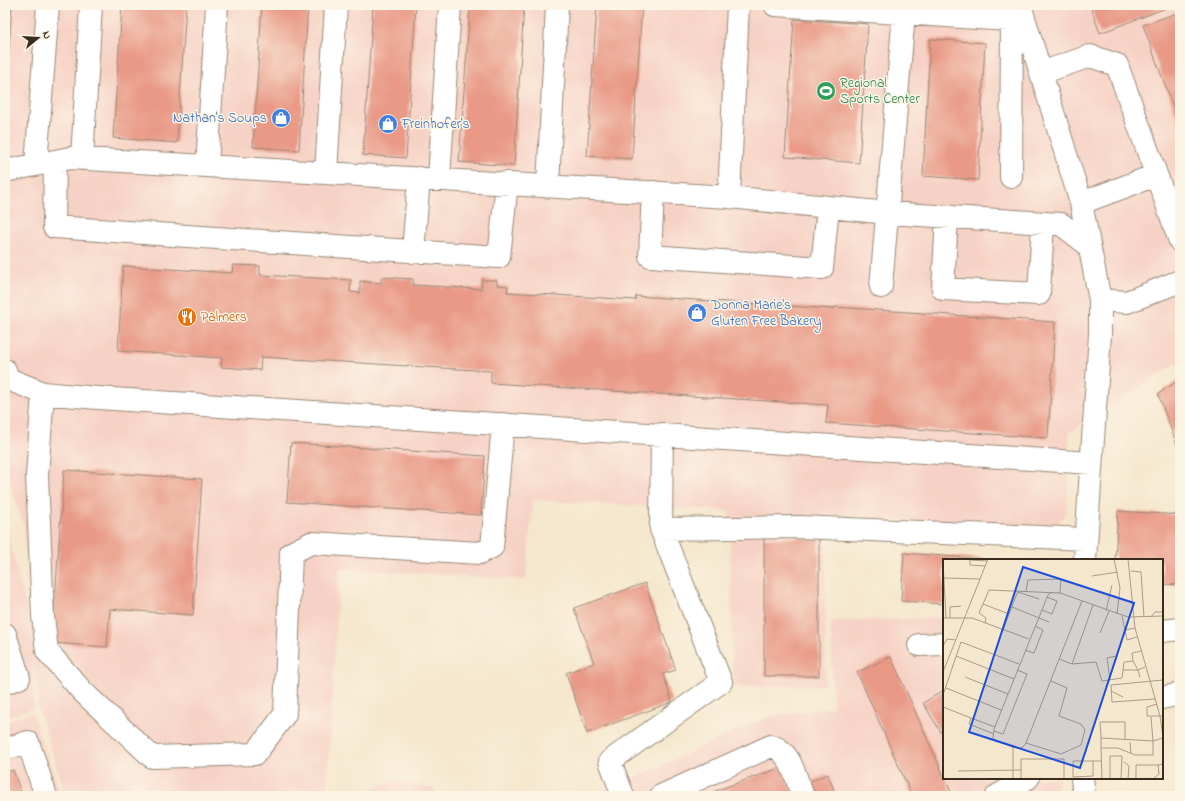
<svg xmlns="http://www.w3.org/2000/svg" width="1185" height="801" viewBox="0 0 1185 801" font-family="'Indie Flower',sans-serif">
	<rect width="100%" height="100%" fill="#fcf5e5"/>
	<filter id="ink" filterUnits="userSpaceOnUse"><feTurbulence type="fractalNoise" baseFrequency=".025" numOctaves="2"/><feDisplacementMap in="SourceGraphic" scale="8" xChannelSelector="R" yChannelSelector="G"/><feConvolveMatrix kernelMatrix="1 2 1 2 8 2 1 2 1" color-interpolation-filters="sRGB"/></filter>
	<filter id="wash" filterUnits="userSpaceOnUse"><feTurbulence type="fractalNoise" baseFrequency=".012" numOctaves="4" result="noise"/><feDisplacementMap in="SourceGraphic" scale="16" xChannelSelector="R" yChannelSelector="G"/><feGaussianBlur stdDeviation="0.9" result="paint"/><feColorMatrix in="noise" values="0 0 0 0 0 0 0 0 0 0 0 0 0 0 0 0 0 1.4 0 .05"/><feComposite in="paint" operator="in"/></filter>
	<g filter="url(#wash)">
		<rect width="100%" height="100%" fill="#f5e7cd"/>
		<!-- built -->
		<path fill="#f6d1c5" d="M5 5H1180V361L1069 433 1067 512 1057 524 1039 527 989 525 826 516 825 685 733 687 729 511 533 500 526 580 339 568 327 796H66L38 708 32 637 34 708 5 718V493L9 538 32 631 24 527 5 469Z
			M944 618V778H1059L1053 796H595L770 716 833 707 831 621Z
			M32 712 62 796H5V722Z
			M394 780 435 789 437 796H354Z"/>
		<g id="blocks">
			<!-- building -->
			<path fill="#e99986" d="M5 5H12L6 92H5Z
				M122 5H186L177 143 113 138Z
				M262 5H308L299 150 253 147Z
				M373 5H416L406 158 363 155Z
				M470 5H524L514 166 459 162Z
				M597 5H642L632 159 587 156Z
				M1090 5H1174L1100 33Z
				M1180 12V126L1143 25Z
				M794 19 868 24 859 163 785 157Z
				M930 39 985 43 978 180 923 176Z
				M233 265 260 266V275L351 280 350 292 360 293V281L381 283V277L413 279V285L481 289 482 280H497V285L508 286 507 292 635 300 636 296 834 309V307L1055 322 1048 438 826 423 828 405 491 383V371L261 357 260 370 221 367 222 358 118 351 123 266 232 273Z
				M1180 379V453L1158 394Z
				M291 443 485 456 481 515 287 502Z
				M64 470 202 479 193 615 110 609 107 647 52 643Z
				M1118 511 1180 515V585L1162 584V560H1115Z
				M764 538H819V676H764Z
				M904 553 984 559V560H944V604L901 601Z
				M645 583 676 670 663 674 672 702 587 733 566 673 594 663 574 608Z
				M891 657 951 792 942 796H912L857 672Z
				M944 690V737L923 703Z
				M782 767 793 796H701Z
				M13 770 22 796H5V773Z
				M828 774 836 796H811L806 783Z"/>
		</g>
	</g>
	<g filter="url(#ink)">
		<use href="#blocks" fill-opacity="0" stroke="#988876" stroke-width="1"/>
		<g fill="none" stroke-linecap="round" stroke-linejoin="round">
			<!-- minor casing -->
			<g stroke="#988876" stroke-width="24">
				<path id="minor" d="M775 5 1024 21
					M1020 5 1081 203 1100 300V334L1085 560
					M1041 73 1090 56 1117 65 1180 241
					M82 159 91 5
					M55 161 54 227 499 257 507 183
					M36 165 48 5
					M207 166 217 5
					M5 171 70 158 729 197 888 213 1061 224 1087 244
					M326 173 336 5
					M1011 177 1012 20
					M439 179 450 5
					M548 185 557 5
					M653 192 650 256 822 268 828 207
					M729 197 738 5
					M1081 203 1156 175
					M947 217 943 289 1039 294 1043 223
					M413 252 419 178
					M881 287 904 13
					M1100 300 1127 302 1180 281
					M5 370 8 379 43 393 98 398 1091 463
					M43 393 37 476 43 616 47 651 82 691 152 757 255 754 285 714 291 553 311 543 480 553 492 547 503 424
					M661 529 662 434
					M1162 631 1180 629
					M5 634 19 678 5 683
					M919 645 944 644
					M1162 698 1180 694
					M5 749 28 742 46 796
					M1082 778 1084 796
					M623 796 610 761 721 682 661 529 799 527 1086 539
					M661 796 771 746C791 750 796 780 803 796
					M997 796 1028 778"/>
			</g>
			<!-- minor -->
			<use href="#minor" stroke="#fff" stroke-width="22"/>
		</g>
	</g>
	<!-- icons -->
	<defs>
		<g id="stadium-disc" transform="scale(1)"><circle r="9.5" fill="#2e9e5b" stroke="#fcf5e5"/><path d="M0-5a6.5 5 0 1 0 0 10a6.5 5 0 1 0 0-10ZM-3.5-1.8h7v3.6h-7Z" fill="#fff"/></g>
		<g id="shop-disc" transform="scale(1)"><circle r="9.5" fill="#3f7fe0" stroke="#fcf5e5"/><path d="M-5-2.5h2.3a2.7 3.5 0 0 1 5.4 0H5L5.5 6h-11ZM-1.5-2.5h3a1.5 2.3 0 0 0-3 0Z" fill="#fff"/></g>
		<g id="restaurant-disc" transform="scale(1)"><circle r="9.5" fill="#e8710a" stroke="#fcf5e5"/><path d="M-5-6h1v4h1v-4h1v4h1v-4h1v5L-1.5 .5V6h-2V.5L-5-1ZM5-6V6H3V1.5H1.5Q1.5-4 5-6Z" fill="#fff"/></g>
	</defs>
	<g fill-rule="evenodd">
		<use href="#stadium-disc" x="826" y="91"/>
		<use href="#shop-disc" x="281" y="118"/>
		<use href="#shop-disc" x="388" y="124"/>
		<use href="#shop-disc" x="697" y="313"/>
		<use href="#restaurant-disc" x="187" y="317"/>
	</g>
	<g text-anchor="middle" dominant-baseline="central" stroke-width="3" stroke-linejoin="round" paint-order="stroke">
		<!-- leisure labels -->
		<g font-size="14" fill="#27864d" stroke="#fcf5e5" text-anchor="start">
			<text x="840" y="83">Regional<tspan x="840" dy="16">Sports Center</tspan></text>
		</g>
		<!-- shop labels -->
		<g font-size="14" fill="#366cbe" stroke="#fcf5e5" text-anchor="start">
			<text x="267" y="118" text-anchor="end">Nathan's Soups</text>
			<text x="402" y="124">Freinhofer's</text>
			<text x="711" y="305">Donna Marie's<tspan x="711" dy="16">Gluten Free Bakery</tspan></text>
		</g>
		<!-- food labels -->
		<g font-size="14" fill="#c56008" stroke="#fcf5e5" text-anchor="start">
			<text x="201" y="317">Palmers</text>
		</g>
	</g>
	<!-- overview -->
	<g transform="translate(943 559)">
		<rect width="220" height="220" fill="#f5e7cd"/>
		<path fill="none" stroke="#ab9b87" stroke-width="1" d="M171 0 177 29 174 55M185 0 192 69 217 157 220 178M0 2 3 59M42 7 27 6V1L44 2M188 12 198 13 201 58M149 17 175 13M1 19 37 20M83 32 85 21 118 20 117 34M75 33 96 40M40 45 36 54 43 59 42 64M150 46 129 105 153 103 159 122 179 119 180 111M69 48 106 63M99 51 109 55 114 42 104 38M163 52 169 26M66 55 40 45 46 31 117 34 185 58 220 57M179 57 182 71 192 69M208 58 212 53H220M0 59H29L86 80M7 59V48L18 47M60 71 75 32M182 71 184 81 194 78M157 74 166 52M0 87 4 80 13 81M82 91 91 94 100 71 92 67M198 92 189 94 190 102 195 111 202 108M13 97 71 120M116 100 129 105M190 102 181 103 180 111H195L197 118M0 113 45 0M22 118 65 135M167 121 164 99 173 97M3 129 58 151M168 132 180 138M0 136 18 83 76 105M212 140 169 143 168 126 220 121M214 145 204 148V157H220M0 148 28 159M51 172 60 175 84 115 74 111M51 175 26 165 28 159 52 168M158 179 157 163H182V181M187 183 188 195M83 184 118 195 138 186 142 171 138 165 116 157 124 129 108 122M70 188 79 189 83 184 139 42M158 189V179L210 182 208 158M176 197H179L178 220M150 202H130V218L150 217V202H158M181 203 186 207 185 220M15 212 78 211M70 220V188L50 180 51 170 105 36 109 33M78 220V200H121V220M159 220 158 189H175L192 196H210V182L220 179M167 220V197H176M193 220V206H215M210 220 216 215 215 206 220 205"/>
		<path fill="#1d4ed8" fill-opacity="0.15" stroke="#1d4ed8" stroke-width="2" d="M80 8 191 44 137 209 26 173Z"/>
		<rect width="220" height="220" fill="none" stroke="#3b2a1e" stroke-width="2"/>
	</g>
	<!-- margin -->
	<rect width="1185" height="801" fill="none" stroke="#fcf5e5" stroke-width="20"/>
	<!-- north arrow -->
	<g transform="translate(38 38) rotate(72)" stroke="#fcf5e5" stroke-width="3" paint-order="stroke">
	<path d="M0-3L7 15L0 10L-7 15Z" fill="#3b2a1e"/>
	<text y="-6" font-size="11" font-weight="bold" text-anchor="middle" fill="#3b2a1e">N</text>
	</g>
</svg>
